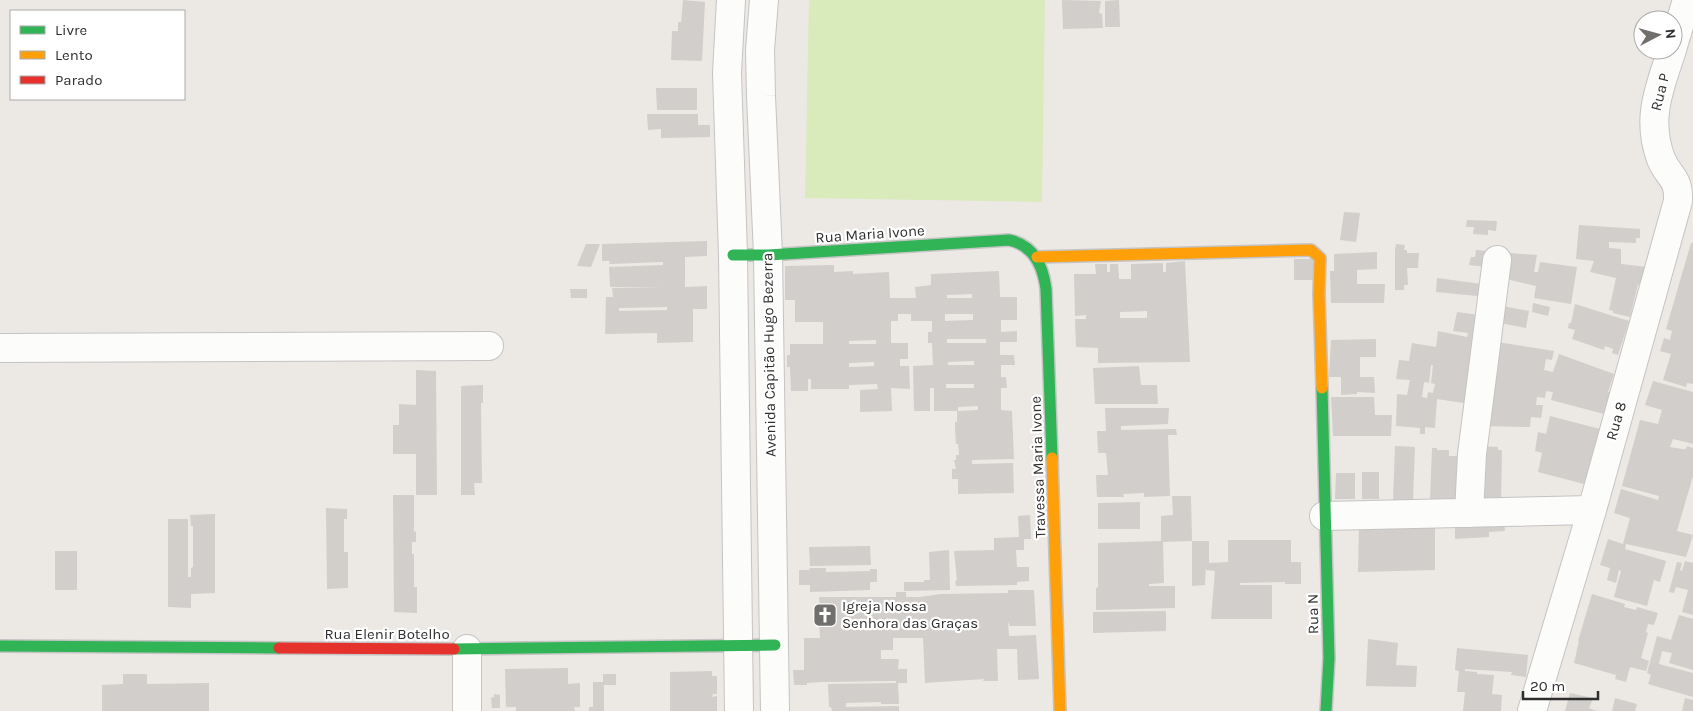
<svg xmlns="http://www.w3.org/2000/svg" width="1693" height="711" viewBox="0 0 1693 711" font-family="Karla,sans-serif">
	<rect width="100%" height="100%" fill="#ece8e4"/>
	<!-- pitch -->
	<path fill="#d9eabb" d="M809 0H1045L1042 202 805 198Z"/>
	<!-- building -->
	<path fill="#d1cecb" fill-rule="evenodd" d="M683 0 705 2 702 61 671 60 672 31H678V22H681Z
		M1062 0 1101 1 1099 13 1102 14 1103 28 1063 29Z
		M1119 0 1120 27H1105V1Z
		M656 88H697V110H657Z
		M647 114H698V125H710V137L661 138V129L648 130Z
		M1344 212 1360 213 1356 242 1340 240Z
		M1467 220 1497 221 1496 231 1488 230V235L1473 234 1474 227H1466Z
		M1579 225 1640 229V238H1636V243L1609 242V248L1621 249V264L1647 267 1643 285 1638 284 1630 317 1613 313V311L1609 310 1616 278 1590 272 1594 261 1576 259Z
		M707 241V256L685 257V287L707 286V309H693V342L657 343V333L605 334 606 297H613L612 288 664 287H610L609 267 663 265V262L609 264 610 261H602V244ZM667 307V310L619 311V308Z
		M1691 243H1693V384L1687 383 1686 387 1663 380 1671 354 1660 351 1664 338 1670 340 1672 331 1666 329Z
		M586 244H600L591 267 577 266Z
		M1396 244 1405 245 1404 250H1407V253H1419L1418 268H1407L1408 285H1404V290H1395V250Z
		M1476 250 1488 251 1487 267 1469 265 1471 257H1475Z
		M1377 252V269L1357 270V284H1385L1384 303H1331L1330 271H1334V254Z
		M1510 253 1537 255 1534 272H1538L1540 262 1577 267 1571 304 1534 298 1536 286 1506 279Z
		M1294 259H1315L1314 280H1294Z
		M1185 261 1190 362 1098 363V348L1076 347 1075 319H1086V315L1075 316 1074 274H1096L1095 264H1107V272H1110V264H1118L1119 279H1131V264L1163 263V272H1166V263ZM1147 311V318H1120V312Z
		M834 265V272L853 271V274L889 272 890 298H916L915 287 931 285V274L999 271 1000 297H1017V320H1001V332L1017 331V342H1000V355H1014L1015 365H1001V377H1006L1007 388H1001V410L1012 411 1014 459 972 460V464L1013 463 1014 493 958 494V479H952V469H956L954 460H956V455H959L958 444H956L955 427V422H957V411L978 410V406L958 407V411H934V388H930V411H914L913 366 933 365 932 343H928V332H932V321H911V314H898V321H891V343H908V359H900V366H909L910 389 891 388 892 411 860 412V390L878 389 877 384 849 385V389H811V379H808V391H791L790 367H787V355H790V344H823V322H795V300H785V266ZM972 294V298H947V295ZM945 314H973V320L945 321ZM947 339H986V343H947ZM876 340V344H849V341ZM974 361V365H948V362ZM874 362V366L849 367V363ZM946 384H974V388H946Z
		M1437 278 1489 285 1488 297 1436 292Z
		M570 289H587V298H571Z
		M1533 303 1550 307 1548 316 1532 312Z
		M1575 304 1629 321 1618 355 1612 353 1613 349 1605 346 1604 350 1572 339 1575 330 1568 328 1569 323H1571Z
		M1502 306 1529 311 1526 328 1500 323Z
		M1457 312 1486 316 1470 404 1437 399 1435 428 1425 427V434H1420V428L1396 426 1397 394 1407 395 1410 380 1396 379 1399 360 1409 361 1412 343 1436 347 1438 331 1467 337 1468 333 1453 331ZM1431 365H1433L1431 383 1435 384 1433 393 1428 392 1427 398 1422 397 1424 382 1429 383Z
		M1376 339V357H1360V377H1374L1375 393 1357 392V394L1341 395V377H1329L1331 340Z
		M1497 342 1554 351 1552 360 1546 359 1544 370 1553 372 1559 354 1614 374 1608 392H1610L1604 414 1551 400 1553 392 1546 391 1545 398 1537 397 1536 405H1543L1541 418 1531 417 1530 427 1483 426Z
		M1139 366 1141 385H1157L1158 404H1095L1093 368Z
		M416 370 436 371 437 495H416V454H393V425H399V404L416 405Z
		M1653 381 1693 392V444L1673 439 1670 447 1682 449H1686L1687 446 1693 448V476L1677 531 1693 535 1686 557 1626 544 1625 549 1666 561 1660 582 1654 580 1647 606 1614 597 1621 571 1619 570 1616 583 1607 580 1610 568 1600 565 1608 539 1623 544 1630 518 1614 513 1621 489 1658 500 1659 496 1622 486 1640 420 1658 424 1662 410 1645 405Z
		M483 385V403H481L482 483H474L475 495H461V386Z
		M1331 397H1374L1375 415H1392L1391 436H1333Z
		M1105 408H1169L1168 424 1121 426V430L1176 429 1177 435H1168L1170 496 1144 497V493L1123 494 1124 497H1097L1096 475H1108L1106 453H1098L1097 431H1106Z
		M1550 416 1600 429 1584 484 1538 472 1542 453 1535 451 1538 432 1546 434Z
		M1395 446 1415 447 1413 501H1393Z
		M1482 446 1498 447V450H1502L1501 500H1481Z
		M1432 448H1437V450H1449V456H1465V500H1430Z
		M1362 472H1379V499H1362Z
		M1336 473H1355V499H1335Z
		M393 495H414V532L416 531V542H412V554H414V587H417V613L394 612Z
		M1172 496H1191L1192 541 1163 542 1164 583 1149 584V586H1175V608L1096 610V588L1098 587V543L1161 541V516L1173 515Z
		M1140 502V529H1098V503Z
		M326 508 347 509V519H344V552H348V588L327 589Z
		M215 514V593L191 594V608L168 607V519H188V577H191V568L193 567V526H191L190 515Z
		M1030 515 1031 539H1024V550H1016L1017 567H1029V581L1017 582V585L956 586 955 581 957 580 954 551 994 550V538L1019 537 1018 516Z
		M1504 519 1505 531 1489 532V537L1455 539V520Z
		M1435 521V570L1358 572 1359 523Z
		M1228 540H1291V562H1301V584H1285V582L1240 583V585H1272V619H1211L1215 571 1206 570V563L1205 585 1192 586V541H1209V563L1228 562Z
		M870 546 871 565 810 566 809 547Z
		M949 550 950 590 904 591V582H924V580H930L929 552Z
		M55 551H77V590H55Z
		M1685 561 1693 563V615L1682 612 1688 590 1676 587 1674 593 1669 592 1677 562 1682 563 1680 570 1682 571Z
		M809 568H826V572L870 571V569H877V582H870V590L810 592V585H799V570H810Z
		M1008 590H1034L1036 626H1010L1008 622 1009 636 1036 635 1039 679 1018 680 1017 649H997L998 681H983L984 679 925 683 923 638H893V650H881V659H899L898 669H907V683H898L899 704H881V702L846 703V707L899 706V711H832L831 707H829L828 684 896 683V681L822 682 807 683V685H794L793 670H804V638H820L819 620H813V610L820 609 819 597H896V592H906V597H919L941 594 1008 593Z
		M1592 594 1625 604 1624 607 1636 610 1637 607 1658 613 1654 625 1648 624 1646 632 1648 633 1641 658 1649 661 1646 671 1630 667 1626 682 1615 679 1616 675 1574 663 1579 641H1578Z
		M1166 611V631L1093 633V612Z
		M1679 615 1693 619V670L1669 663 1672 653 1662 651 1659 664 1693 673V697L1648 684 1651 675 1647 673 1657 636 1671 640Z
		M1368 639 1398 643 1396 665 1417 666 1416 687 1366 686Z
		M1457 648 1528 655 1526 677 1511 675 1512 672 1465 669V671L1477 672V674L1494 675 1492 694 1502 695 1501 711H1463L1465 692H1457L1459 671 1455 670Z
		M568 668V684L580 683V707H574L575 711H516V707H506L505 669Z
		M712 671V676H717V694H713L712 697 717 696V711H670V672Z
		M123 674H147V684L209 683V711H102V685L123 684Z
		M603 674H616V685H604V711H589V707H593V682H603Z
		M1570 693 1593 698 1589 708 1597 711H1565Z
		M494 694 500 695V708H492L491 698 494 697Z
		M1615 698 1637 704 1635 711H1612Z
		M1685 698 1693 700V711H1682Z"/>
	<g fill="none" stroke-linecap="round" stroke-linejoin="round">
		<!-- street casing -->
		<g stroke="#c5c4c5" stroke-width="30">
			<path id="street" d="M731 0 727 73 733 255 739 711
				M764 0 760 50 761 96 768 255 775 711
				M1673 46 1687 0
				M0 348 489 346
				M1469 513 1472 454 1497 260
				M1324 516 1592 510
				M467 649V711
				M1532 711 1592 510 1678 201C1679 177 1669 178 1661 159 1646 119 1659 89 1672 50"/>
		</g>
		<!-- fast casing -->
		<g stroke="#c5c4c5" stroke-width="14">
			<path id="fast" d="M733 255H768L1009 240C1034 245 1043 266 1046 289L1052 458
				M1322 388 1329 658 1326 711
				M0 646 279 648
				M454 649 775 645"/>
		</g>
		<!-- slow casing -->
		<g stroke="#c5c4c5" stroke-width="14">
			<path id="slow" d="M1037 257 1311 250 1320 258 1319 294 1322 388
				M1052 458 1060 711"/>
		</g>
		<!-- jam casing -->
		<g stroke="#c5c4c5" stroke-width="14">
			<path id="jam" d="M279 648 454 649"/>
		</g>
		<!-- street -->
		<use href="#street" stroke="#fcfcfb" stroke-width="28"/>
		<!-- fast -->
		<use href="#fast" stroke="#30b455" stroke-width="11"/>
		<!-- slow -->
		<use href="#slow" stroke="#ff9f0a" stroke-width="11"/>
		<!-- jam -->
		<use href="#jam" stroke="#e5322d" stroke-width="11"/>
	</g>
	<!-- icons -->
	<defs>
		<g id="church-square" transform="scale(1.25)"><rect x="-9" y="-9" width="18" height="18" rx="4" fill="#706f6e" stroke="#fff"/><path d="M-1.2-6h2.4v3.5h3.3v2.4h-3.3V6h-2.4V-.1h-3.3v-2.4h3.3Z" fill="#fff"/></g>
	</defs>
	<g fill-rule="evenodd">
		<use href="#church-square" x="825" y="615"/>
	</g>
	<g text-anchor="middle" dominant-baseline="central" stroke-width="4.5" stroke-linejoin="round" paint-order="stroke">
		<!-- street labels -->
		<g font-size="15" fill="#2e2e2e" stroke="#fff">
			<text transform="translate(1660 92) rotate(-76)">Rua P</text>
			<text transform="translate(870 234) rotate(-4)">Rua Maria Ivone</text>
			<text transform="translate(769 355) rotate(-91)">Avenida Capitão Hugo Bezerra</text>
			<text transform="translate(1616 421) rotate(-74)">Rua 8</text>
			<text transform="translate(1038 467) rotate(-92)">Travessa Maria Ivone</text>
			<text transform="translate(1313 614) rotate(-91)">Rua N</text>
			<text x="387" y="634">Rua Elenir Botelho</text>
		</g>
		<!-- poi labels -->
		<g font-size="15" fill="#2e2e2e" stroke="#fff" text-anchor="start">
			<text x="842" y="606">Igreja Nossa<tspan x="842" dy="17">Senhora das Graças</tspan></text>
		</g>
	</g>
	<!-- legend -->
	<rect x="10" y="10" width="175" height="90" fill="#ffffff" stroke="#ababab"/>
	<rect x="20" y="26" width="25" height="8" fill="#30b455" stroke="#ababab"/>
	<text x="55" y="35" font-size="15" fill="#2e2e2e">Livre</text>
	<rect x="20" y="51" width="25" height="8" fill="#ff9f0a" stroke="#ababab"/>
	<text x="55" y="60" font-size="15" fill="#2e2e2e">Lento</text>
	<rect x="20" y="76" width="25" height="8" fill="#e5322d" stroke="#ababab"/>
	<text x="55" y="85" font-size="15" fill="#2e2e2e">Parado</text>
	<!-- north arrow -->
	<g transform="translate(1658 35) rotate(84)"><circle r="24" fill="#ffffff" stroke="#ababab"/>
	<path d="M0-4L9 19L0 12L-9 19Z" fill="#706f6e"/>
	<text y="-8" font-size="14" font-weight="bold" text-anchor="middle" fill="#2e2e2e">N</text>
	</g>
	<!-- scale -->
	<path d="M1523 691v8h75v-8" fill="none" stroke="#2e2e2e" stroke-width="2.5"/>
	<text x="1530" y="691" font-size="15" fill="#2e2e2e" stroke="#ffffff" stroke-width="4" paint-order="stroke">20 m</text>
</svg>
